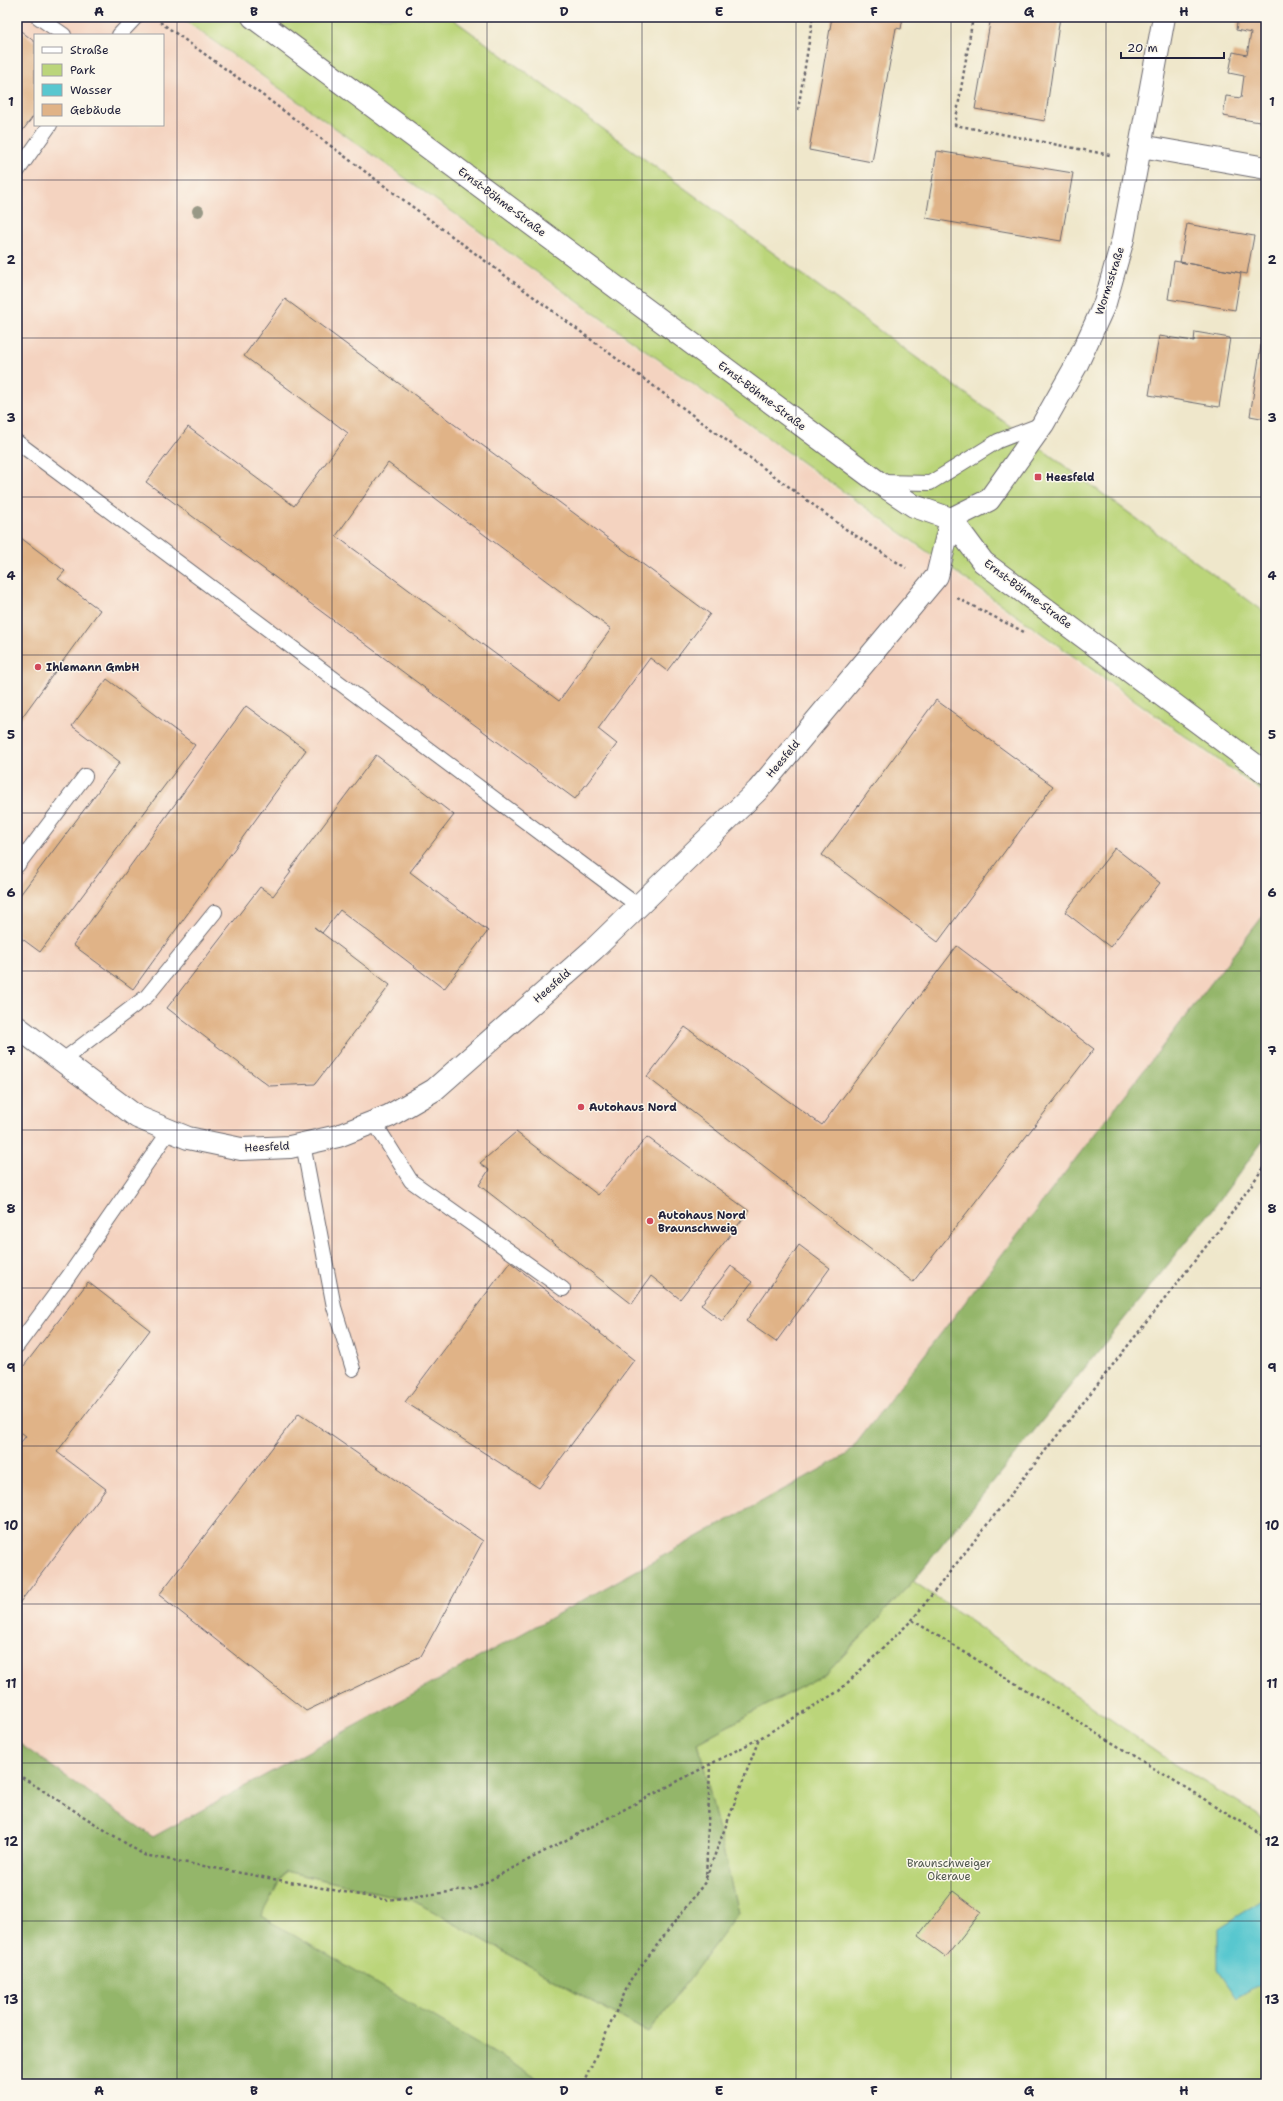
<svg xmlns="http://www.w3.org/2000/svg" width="1283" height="2101" viewBox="0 0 1283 2101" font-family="'Shantell Sans',sans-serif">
	<rect width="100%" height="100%" fill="#fbf7ec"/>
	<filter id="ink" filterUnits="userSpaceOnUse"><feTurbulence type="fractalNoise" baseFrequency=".025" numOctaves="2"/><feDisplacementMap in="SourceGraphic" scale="8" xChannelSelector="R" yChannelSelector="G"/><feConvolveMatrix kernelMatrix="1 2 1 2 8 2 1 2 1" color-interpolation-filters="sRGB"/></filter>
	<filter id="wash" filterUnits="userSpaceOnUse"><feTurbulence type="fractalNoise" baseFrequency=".012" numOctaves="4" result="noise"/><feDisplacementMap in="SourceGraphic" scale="16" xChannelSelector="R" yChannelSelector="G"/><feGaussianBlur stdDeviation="0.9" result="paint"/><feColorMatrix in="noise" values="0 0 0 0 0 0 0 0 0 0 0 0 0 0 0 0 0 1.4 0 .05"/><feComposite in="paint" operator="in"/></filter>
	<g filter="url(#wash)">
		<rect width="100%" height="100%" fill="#efe7cb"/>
		<!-- built -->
		<path fill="#f4d3c0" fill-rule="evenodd" d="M17 17H178L1266 797V912L848 1454 153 1837 17 1743ZM35 35H163V125H35Z"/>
		<!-- green -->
		<path fill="#bbd57a" stroke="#6e7c5a" d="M180 17H450L1266 613V794Z
			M913 1581 1173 1763 1266 1820V2084H17V1754L265 1908 285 1871 414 1901 649 2033 738 1913 698 1742 827 1673Z"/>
		<!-- forest -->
		<path fill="#94b66a" stroke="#5b6c52" d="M1266 912V1137L1212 1210 913 1581 827 1673 698 1742 738 1913 649 2033 414 1901 285 1871 261 1916 547 2084H17V1742L153 1837 848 1454Z"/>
		<!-- water -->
		<path fill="#59c7cf" stroke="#3e7485" d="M1264 1899 1266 1900V1981L1237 1998 1218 1970V1928Z"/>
		<g id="blocks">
			<!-- building -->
			<path fill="#e0b387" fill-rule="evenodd" d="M832 17H903L901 29 896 28 872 162 809 150Z
				M991 17H1060L1045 121 975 109Z
				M1238 17H1266V123L1223 116 1226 96 1241 98 1244 76 1229 73 1233 52 1247 55 1251 33 1236 30Z
				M17 28 35 42V114L17 138Z
				M937 151 1073 173 1061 241 926 218Z
				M1187 224 1254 236 1247 274 1180 262Z
				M1174 261 1241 273 1235 310 1168 299Z
				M285 299 710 614 667 671 650 658 598 729 617 744 575 799 146 482 188 427 294 506 348 433 244 356ZM388 463 611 629 559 701 336 536Z
				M1195 332 1230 338 1219 407 1149 395 1159 336 1194 341Z
				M1262 339 1266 340V419L1250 416Z
				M17 535 65 571 58 579 100 610 17 724Z
				M107 679 195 745 40 952 17 935V899L120 762 72 726Z
				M936 700 1053 786 938 942 822 855Z
				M246 706 306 750 133 989 73 945Z
				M376 755 454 815 410 872 488 931 444 989 340 910 322 933 314 927 390 985 315 1084 269 1086 167 1008 260 887 273 896 291 872 289 871Z
				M1115 848 1160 883 1110 947 1065 912Z
				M957 946 1094 1049 913 1282 647 1077 685 1027 822 1125Z
				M516 1132 598 1195 647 1137 749 1211 680 1299 651 1276 632 1304 479 1185 489 1170 480 1163Z
				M799 1245 830 1268 776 1342 746 1321Z
				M510 1262 634 1360 539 1488 405 1402Z
				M731 1266 752 1282 722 1321 701 1305Z
				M88 1282 150 1330 57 1452 106 1489 17 1606V1447L26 1436 17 1429V1375Z
				M299 1413 483 1541 421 1656 306 1711 159 1595Z
				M953 1891 981 1912 946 1957 918 1936Z"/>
		</g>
	</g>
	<g filter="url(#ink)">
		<use href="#blocks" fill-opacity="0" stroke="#6a676d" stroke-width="1"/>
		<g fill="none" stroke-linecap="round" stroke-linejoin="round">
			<!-- lane casing -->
			<g stroke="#6a676d" stroke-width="16">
				<path id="lane" d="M38 17 64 35
					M119 35 136 17
					M17 172 50 125
					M17 442 637 905
					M880 482 930 483 998 441 1042 424
					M17 866 85 776
					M63 1060 147 996 215 912
					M374 1122 411 1181 563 1289
					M303 1144 334 1307 353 1369
					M17 1346 68 1277 170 1130"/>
			</g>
			<!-- street casing -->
			<g stroke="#6a676d" stroke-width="24">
				<path id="street" d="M253 17 878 482 914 506 951 519 983 562 1266 773
					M1141 146 1266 168
					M951 519 989 500 1043 424 1077 364 1105 303 1123 239 1164 17
					M17 1027 137 1117 188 1138 241 1149 290 1147 338 1136 389 1116 434 1090 594 949 758 790 937 576 951 519"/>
			</g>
			<!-- path -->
			<path stroke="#6a676d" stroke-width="2.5" stroke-dasharray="3 3" stroke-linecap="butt" d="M973 17 955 125 1110 155
				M160 22 269 100 847 530 906 568
				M798 110 813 17
				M957 598 1024 632
				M912 1620 1266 1837
				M17 1774 144 1855 387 1900 473 1889 760 1738 839 1691 912 1620 1226 1221 1266 1164
				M706 1878 759 1739
				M583 2084 631 1979 706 1881 710 1765"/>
			<!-- lane -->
			<use href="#lane" stroke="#fff" stroke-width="14"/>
			<!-- street -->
			<use href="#street" stroke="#fff" stroke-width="22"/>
		</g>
		<!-- trees -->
		<circle fill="#989886" cx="198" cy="211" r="6"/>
	</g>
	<!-- grid -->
	<path fill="none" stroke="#22223b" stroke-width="1" stroke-opacity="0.55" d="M177 17V2084M332 17V2084M487 17V2084M642 17V2084M796 17V2084M951 17V2084M1106 17V2084M17 180H1266M17 338H1266M17 497H1266M17 655H1266M17 813H1266M17 971H1266M17 1130H1266M17 1288H1266M17 1446H1266M17 1604H1266M17 1763H1266M17 1921H1266"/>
	<!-- markers -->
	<g fill="#d1495b" stroke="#fbf7ec" stroke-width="1.5">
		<rect x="1034" y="473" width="8" height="8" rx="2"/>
		<circle cx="38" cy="667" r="4"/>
		<circle cx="581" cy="1107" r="4"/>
		<circle cx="650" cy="1221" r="4"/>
	</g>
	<g text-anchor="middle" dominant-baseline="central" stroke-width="3" stroke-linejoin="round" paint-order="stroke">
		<!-- street labels -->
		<g font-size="11" fill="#22223b" stroke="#fbf7ec">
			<text transform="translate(502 202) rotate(37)">Ernst-Böhme-Straße</text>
			<text transform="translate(1110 281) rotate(-72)">Wormsstraße</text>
			<text transform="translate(762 396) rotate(37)">Ernst-Böhme-Straße</text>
			<text transform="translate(1028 594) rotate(37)">Ernst-Böhme-Straße</text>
			<text transform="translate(783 759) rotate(-50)">Heesfeld</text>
			<text transform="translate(552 986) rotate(-41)">Heesfeld</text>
			<text transform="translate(267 1147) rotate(-3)">Heesfeld</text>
		</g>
		<!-- poi labels -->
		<g font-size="11" font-weight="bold" fill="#22223b" stroke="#fbf7ec" text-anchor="start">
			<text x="1046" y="477">Heesfeld</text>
			<text x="46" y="667">Ihlemann GmbH</text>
			<text x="589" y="1107">Autohaus Nord</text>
			<text x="658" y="1215">Autohaus Nord<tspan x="658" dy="13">Braunschweig</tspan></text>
		</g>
		<!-- park labels -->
		<g font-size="11" fill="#50584e" stroke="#fbf7ec">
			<text x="949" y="1863">Braunschweiger<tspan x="949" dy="13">Okeraue</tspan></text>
		</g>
	</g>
	<!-- margin -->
	<rect width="1283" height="2101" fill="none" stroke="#fbf7ec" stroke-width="44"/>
	<!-- legend -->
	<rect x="34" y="34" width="130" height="92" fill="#fbf7ec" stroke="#a4a2a5"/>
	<rect x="42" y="47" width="20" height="6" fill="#ffffff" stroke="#a4a2a5"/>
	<text x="70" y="54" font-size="12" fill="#22223b">Straße</text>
	<rect x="42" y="64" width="20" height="12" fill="#bbd57a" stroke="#a4a2a5"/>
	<text x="70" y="74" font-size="12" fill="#22223b">Park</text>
	<rect x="42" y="84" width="20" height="12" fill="#59c7cf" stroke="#a4a2a5"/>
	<text x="70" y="94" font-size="12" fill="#22223b">Wasser</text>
	<rect x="42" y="104" width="20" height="12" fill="#e0b387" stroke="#a4a2a5"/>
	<text x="70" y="114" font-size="12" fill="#22223b">Gebäude</text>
	<!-- scale -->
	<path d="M1121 52v6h103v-6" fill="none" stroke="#22223b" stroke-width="2"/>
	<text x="1127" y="52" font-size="12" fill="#22223b" stroke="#fbf7ec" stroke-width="3" paint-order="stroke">20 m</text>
	<rect x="22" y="22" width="1239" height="2057" fill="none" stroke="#22223b" stroke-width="1.5"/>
	<g font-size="13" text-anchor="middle" font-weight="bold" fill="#22223b">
		<text x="99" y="16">A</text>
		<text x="254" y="16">B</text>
		<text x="409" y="16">C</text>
		<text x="564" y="16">D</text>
		<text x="719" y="16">E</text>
		<text x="874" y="16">F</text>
		<text x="1029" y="16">G</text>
		<text x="1184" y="16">H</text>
		<text x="11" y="106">1</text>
		<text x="1272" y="106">1</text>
		<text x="11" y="264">2</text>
		<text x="1272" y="264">2</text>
		<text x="11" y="422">3</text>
		<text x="1272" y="422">3</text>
		<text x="11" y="580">4</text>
		<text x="1272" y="580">4</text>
		<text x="11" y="739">5</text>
		<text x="1272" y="739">5</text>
		<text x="11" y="897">6</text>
		<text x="1272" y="897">6</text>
		<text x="11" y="1055">7</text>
		<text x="1272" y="1055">7</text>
		<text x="11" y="1213">8</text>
		<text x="1272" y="1213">8</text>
		<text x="11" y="1372">9</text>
		<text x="1272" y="1372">9</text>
		<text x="11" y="1530">10</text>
		<text x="1272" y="1530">10</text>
		<text x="11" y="1688">11</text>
		<text x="1272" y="1688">11</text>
		<text x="11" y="1846">12</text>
		<text x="1272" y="1846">12</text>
		<text x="11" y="2004">13</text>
		<text x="1272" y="2004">13</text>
		<text x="99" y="2095">A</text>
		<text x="254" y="2095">B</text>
		<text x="409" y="2095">C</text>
		<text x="564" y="2095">D</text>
		<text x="719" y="2095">E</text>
		<text x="874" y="2095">F</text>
		<text x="1029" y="2095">G</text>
		<text x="1184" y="2095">H</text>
	</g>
</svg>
